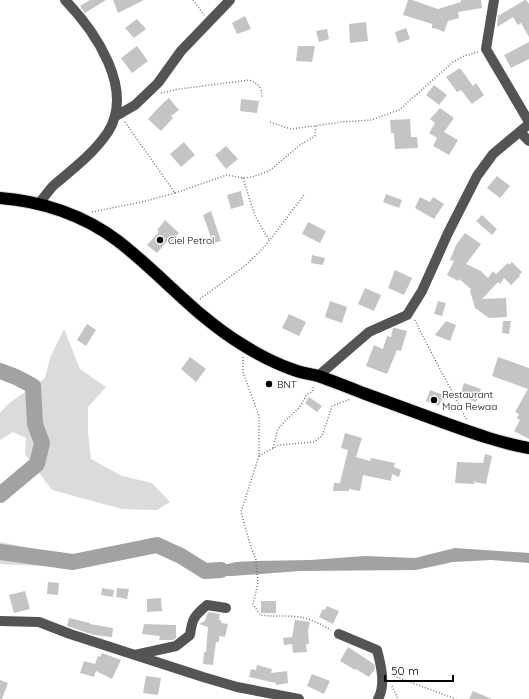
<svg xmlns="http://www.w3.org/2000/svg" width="529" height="699" viewBox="0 0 529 699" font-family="Quicksand,sans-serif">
	<rect width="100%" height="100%" fill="#fff"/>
	<!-- green -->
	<path fill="#dbdbdb" d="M64 329 80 369 106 387 88 407V432L91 459 122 476 152 483 170 502 157 510 122 509 52 490 25 454 26 438 13 432 0 440V413L8 404 45 378 50 358Z
		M0 542 50 552 42 566 0 564Z"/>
	<!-- water -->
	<path fill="#a2a2a2" d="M455 548 529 553V563L491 560 453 562 416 570 300 571 232 576H215L198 574 203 561 215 567 236 562 256 561 310 560 365 556 415 558Z"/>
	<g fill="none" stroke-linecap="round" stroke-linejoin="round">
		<!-- river -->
		<path stroke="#a2a2a2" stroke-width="16" d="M0 371 16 377 33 386 35 424 42 443 37 464 0 495
			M0 552 73 562 157 545 181 556 205 571 221 570"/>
	</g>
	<!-- building -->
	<path fill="#c4c4c4" d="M90 0H106L85 13 80 6Z
		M113 0H144L118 13Z
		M408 0H412L438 9 461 2V0H481L482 8 458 12 459 18 448 21 444 32 437 29 432 28V24L403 15Z
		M525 0H526L529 4V37L521 23 518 25 513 17 497 27 498 16Z
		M245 16 251 29 237 34 232 23Z
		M137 19 146 29 134 38 125 28Z
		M366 22 368 41 350 43 349 24Z
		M406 28 410 39 398 43 395 32Z
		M327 29 329 39 319 42 316 31Z
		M529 42V59L511 68 504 55Z
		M137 46 148 61 132 73 121 58Z
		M298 46H315L312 62 296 61Z
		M460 68 473 86 476 83 484 95 472 104 461 90 457 92 446 77Z
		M434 85 447 95 439 105 426 95Z
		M169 98 179 110 171 116 173 118 161 131 148 119 162 104Z
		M241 99 259 101 257 113 240 111Z
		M440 108 454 118 444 132 458 140 449 155 433 146 437 138 429 133 435 123 430 119Z
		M410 119 411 137H417L418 148 395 149 394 133H391L390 120Z
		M184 142 195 155 181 167 170 154Z
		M226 146 238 159 226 169 215 155Z
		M497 176 510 186 500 198 487 188Z
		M241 191 244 205 231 209 227 195Z
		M386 194 402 200 399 208 383 202Z
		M420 197 430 202 433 197 444 204 434 219 415 208Z
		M211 211 221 241 213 243 203 215Z
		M482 215 497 229 492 235 476 221Z
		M165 220 179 233 171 243 168 240 157 253 147 245 159 232 157 230Z
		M308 222 326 231 320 243 302 234Z
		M465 233 481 244 466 264 481 271 488 278 493 271 496 274 508 263 509 265 512 262 522 272 519 275 520 276 511 285 504 278 500 284 498 282 482 299 506 298 507 317 489 318 475 308 470 291 471 289 459 279 458 281 447 275 454 261 450 260 456 245Z
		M312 255 325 258 323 265 311 263Z
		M395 270 412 278 404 295 388 288Z
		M365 288 381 295 374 311 358 304Z
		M330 301 347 307 342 323 325 317Z
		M438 301 446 303 442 316 434 314Z
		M289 314 306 322 299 336 282 328Z
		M446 321 456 325 450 341 435 335Z
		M503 321H511L509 334 502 333Z
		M87 324 96 330 86 346 77 340Z
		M393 328H395L407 331 401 351 397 350 387 374 366 366 374 345 383 349 387 336 391 337Z
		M190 357 206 369 196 382 181 369Z
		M498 357 529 368V439L514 431 520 420 517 418 519 414 515 412 528 389 492 376Z
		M464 383 481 389 476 402 460 396Z
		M430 390 443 395 439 406 426 401Z
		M309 397 322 406 317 412 305 403Z
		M345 433 362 438 356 457 370 461 371 458 395 463 394 467 401 470 399 477 392 474 391 481 363 475 360 491 349 489V491H333L334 483H340L348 450 341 448Z
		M485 454 492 456 486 484 474 482V484L455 483 457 462 483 463Z
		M48 582 59 583 58 595 47 594Z
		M102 588 114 590 113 597 101 595Z
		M117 588 129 589 127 599 116 597Z
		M25 591 30 609 14 613 9 595Z
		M161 598 162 611 147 612V599Z
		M261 601H276V613H261Z
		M327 606 339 611 333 624 319 617 323 609 325 610Z
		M209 612 220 614 219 620 222 621 221 623 228 624 225 637 219 636V642H216L213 665 203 664 204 652H206L208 627 199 624 205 621 207 614Z
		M69 618 90 623V624L113 628 112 637 94 635 67 626Z
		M295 620 310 622 308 631 309 644H306L307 652 293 653 292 644 284 645 283 638 292 637Z
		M144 624 176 625V638L173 640H159L160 636 142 634Z
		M348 647 374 664 375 669 369 677 356 669 355 670 340 661Z
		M102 653 121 660 112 679 96 671 94 677 80 673 84 661 95 664 98 656 100 657Z
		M257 665 272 669 271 673 287 671 288 683 276 685V683L249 677 251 669 256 670Z
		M312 674 330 681 324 694 307 686Z
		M146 676 161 678 158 695 143 693Z
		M0 680 8 683 2 699H0Z
		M473 691 492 699H469Z"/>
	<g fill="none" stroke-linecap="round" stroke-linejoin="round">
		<!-- highway casing -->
		<g stroke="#dbdbdb" stroke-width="14">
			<path id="highway" d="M0 198C41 201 84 215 118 241 161 274 196 317 243 345 259 355 277 364 294 370 302 373 310 374 318 376 333 381 348 387 363 393 391 403 418 413 445 423 473 433 500 443 529 448"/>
		</g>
		<!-- path -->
		<path stroke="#767676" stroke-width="1.5" stroke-dasharray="1 2" stroke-linecap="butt" d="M193 0 204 15
			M161 93 179 89 249 80C259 84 262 87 262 98
			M125 122 175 193 227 175 243 178 252 177 269 171 300 145 315 136 316 126
			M270 122 291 129 342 122 371 120 399 110 453 62 464 56 478 52
			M243 178 255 216 269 240
			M92 212 146 201 175 193
			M200 299 246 265 266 245 304 195
			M415 320 422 335 467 420
			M243 357V372L259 416V456L241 512 251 547 256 560 258 583 253 604 260 615C273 617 286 615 299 617 311 619 321 624 331 630
			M273 448 278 429 287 419 299 408 307 394 312 392 314 385
			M259 456 279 445 314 442 322 436 332 406 351 399
			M391 675 456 699
			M392 686 398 699"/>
		<!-- minor -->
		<path stroke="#545454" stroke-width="10" d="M494 0 486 49 529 122
			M116 116 135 105 158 83 181 51 230 0
			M520 132 529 141
			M38 204C44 198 48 191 54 185 73 169 94 153 108 132 135 89 95 31 65 0
			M318 376 369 332 407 315 422 291 448 233 477 176 493 154 529 124
			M0 621 39 622 70 634 203 677 237 687 299 699
			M339 634 377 650C381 665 386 685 378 699
			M135 655 176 646 190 635C192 619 194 616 207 605L226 608"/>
		<!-- highway -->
		<use href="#highway" stroke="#000" stroke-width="12"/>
	</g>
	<!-- markers -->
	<g fill="#000" stroke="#fff" stroke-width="1.5">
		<circle cx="160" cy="240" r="4"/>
		<circle cx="269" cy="384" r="4"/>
		<circle cx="434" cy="400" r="4"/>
	</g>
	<g text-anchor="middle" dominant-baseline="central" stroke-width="3" stroke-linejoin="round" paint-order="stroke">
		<!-- poi labels -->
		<g font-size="10" fill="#000" stroke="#fff" text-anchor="start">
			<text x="168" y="240">Ciel Petrol</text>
			<text x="277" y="384">BNT</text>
			<text x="442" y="394">Restaurant<tspan x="442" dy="12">Maa Rewaa</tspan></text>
		</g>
	</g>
	<!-- scale -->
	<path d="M385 675v6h68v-6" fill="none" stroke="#000000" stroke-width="2"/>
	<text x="391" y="675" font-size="12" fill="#000000" stroke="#ffffff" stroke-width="3" paint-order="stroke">50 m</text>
</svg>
